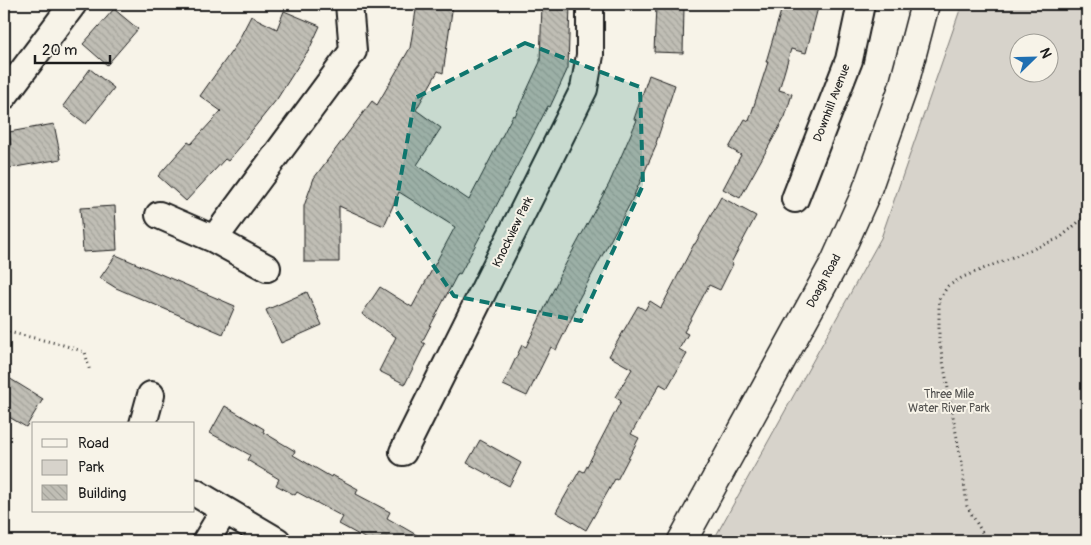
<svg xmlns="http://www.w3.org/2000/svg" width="1091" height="545" viewBox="0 0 1091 545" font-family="Pangolin,sans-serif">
	<defs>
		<pattern id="building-back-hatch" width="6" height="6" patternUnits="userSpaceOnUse" patternTransform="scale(1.25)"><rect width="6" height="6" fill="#c0beb5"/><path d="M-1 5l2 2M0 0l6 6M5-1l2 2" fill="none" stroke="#a4a39b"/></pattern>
	</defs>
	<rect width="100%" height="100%" fill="#f7f3e8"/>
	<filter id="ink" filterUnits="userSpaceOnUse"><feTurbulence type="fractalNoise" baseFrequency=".02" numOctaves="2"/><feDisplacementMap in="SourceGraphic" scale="10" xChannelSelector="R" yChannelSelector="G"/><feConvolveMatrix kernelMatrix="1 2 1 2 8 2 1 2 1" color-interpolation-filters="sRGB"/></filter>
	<g filter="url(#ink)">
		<!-- green -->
		<path fill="#d7d3cb" stroke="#7a7874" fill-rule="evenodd" d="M962 4H1087V541H713L881 238ZM1018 42H1048V72H1018Z"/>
		<!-- building -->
		<path fill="url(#building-back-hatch)" stroke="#1c1c1c" d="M417 4H453L443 73 438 71 416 110 441 128 417 165 469 200 513 115 515 116 540 62 542 4H570L568 68 550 107 548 106 491 216 460 274 458 273 422 342 425 344 405 384 379 371 396 337 362 314 380 287 412 307 455 227 399 192 384 226 339 206V262H304V206L314 178 372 101 377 105 410 48Z
			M783 4H819L806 53 791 49 779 90 792 94 785 117 740 198 723 189 741 155 729 148 745 119 749 121 768 62H766Z
			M656 6 684 7 683 53 654 52Z
			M114 9 138 29 107 65 83 44Z
			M284 11 320 26 308 52H307L277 99 245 139 246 140 228 161 225 159 186 201 158 176 188 142 191 144 221 111 200 96 236 45 251 16 277 29Z
			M90 69 114 88 86 124 63 106Z
			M649 75 675 85 656 143 657 144 631 202 574 308 576 309 556 350 551 347 527 396 503 385 522 345 526 347 559 278H558L609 184 637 120 634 119Z
			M54 124 61 159 4 169V148L11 146 9 132Z
			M721 197 756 216 731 263 733 264 720 290 709 285 684 332 688 334 679 349 687 354 667 388 660 384 631 434 639 438 617 480 615 479 586 530 556 512 580 470 584 472 621 401 615 397 632 369 609 356 638 306 645 310 650 301 661 308 694 244H695Z
			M115 206 117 250 83 252 80 208Z
			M116 255 235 306 223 334 116 288 100 278Z
			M307 292 322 325 281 343 266 310Z
			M4 375 43 399 26 427 4 414Z
			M225 406 264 429 263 432 295 451 293 455 331 477 332 475 358 489 356 494 390 512 387 518 427 541H370L339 524 343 517 297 492 295 495 276 485 279 479 247 460 250 455 210 433Z
			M480 440 521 463 509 486 467 463Z"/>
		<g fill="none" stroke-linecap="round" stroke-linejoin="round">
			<!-- minor casing -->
			<g stroke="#1c1c1c" stroke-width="30">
				<path id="minor" d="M4 96 73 4
					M795 199 849 60 861 4
					M159 215 214 239
					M267 268 214 239 353 51 349 4
					M143 424 151 395
					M403 452 584 89 590 55V4
					M194 492 277 541
					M206 541 224 511"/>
			</g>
			<!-- major casing -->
			<g stroke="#1c1c1c" stroke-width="31">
				<path id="major" d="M682 541 835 262 865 195 903 88 925 4"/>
			</g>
			<!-- path -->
			<path stroke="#1c1c1c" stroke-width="3" stroke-dasharray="1 4" stroke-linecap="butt" d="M4 331 60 344 85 352 90 372
				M987 541 967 506 962 466 939 339V299L948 286 963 277 1060 238 1083 218 1087 211"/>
			<!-- minor -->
			<use href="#minor" stroke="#f7f3e8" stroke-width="26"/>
			<!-- major -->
			<use href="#major" stroke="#f7f3e8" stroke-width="28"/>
		</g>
	</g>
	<!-- marked area -->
	<path fill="#0f766e" fill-opacity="0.2" stroke="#0f766e" stroke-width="4" stroke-dasharray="10 6" stroke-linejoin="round" d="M525 43 640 87 643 185 581 321 454 296 395 209 415 98Z"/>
	<g text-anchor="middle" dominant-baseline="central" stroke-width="4" stroke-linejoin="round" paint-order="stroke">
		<!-- street labels -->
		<g font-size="12" fill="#1c1c1c" stroke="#f7f3e8">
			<text transform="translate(832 103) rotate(-69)">Downhill Avenue</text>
			<text transform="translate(513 232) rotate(-64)">Knockview Park</text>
			<text transform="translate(824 281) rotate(-62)">Doagh Road</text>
		</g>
		<!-- park labels -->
		<g font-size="12" fill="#545351" stroke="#f7f3e8">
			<text x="949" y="394">Three Mile<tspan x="949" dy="14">Water River Park</tspan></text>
		</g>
	</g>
	<!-- margin -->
	<rect width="1091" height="545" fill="none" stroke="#f7f3e8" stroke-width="20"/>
	<rect x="10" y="10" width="1071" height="525" fill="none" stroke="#1c1c1c" stroke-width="2" filter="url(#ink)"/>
	<!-- legend -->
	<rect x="32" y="422" width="162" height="90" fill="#f7f3e8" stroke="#9f9d96"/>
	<rect x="42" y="439" width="25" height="8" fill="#f7f3e8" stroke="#9f9d96"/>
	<text x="78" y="448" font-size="15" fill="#1c1c1c">Road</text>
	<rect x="42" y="460" width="25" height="15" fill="#d7d3cb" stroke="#9f9d96"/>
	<text x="78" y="472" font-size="15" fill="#1c1c1c">Park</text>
	<rect x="42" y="485" width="25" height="15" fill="url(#building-back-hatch)" stroke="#9f9d96"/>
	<text x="78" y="498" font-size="15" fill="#1c1c1c">Building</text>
	<!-- north arrow -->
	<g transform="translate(1034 58) rotate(67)"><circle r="24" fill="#f7f3e8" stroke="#9f9d96"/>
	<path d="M0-4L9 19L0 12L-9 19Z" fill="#1f6fb2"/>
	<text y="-8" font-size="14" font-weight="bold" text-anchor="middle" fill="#1c1c1c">N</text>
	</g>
	<!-- scale -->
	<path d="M35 55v8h75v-8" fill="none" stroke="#1c1c1c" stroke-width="2.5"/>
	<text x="42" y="55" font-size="15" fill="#1c1c1c" stroke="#f7f3e8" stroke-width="4" paint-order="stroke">20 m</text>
</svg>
